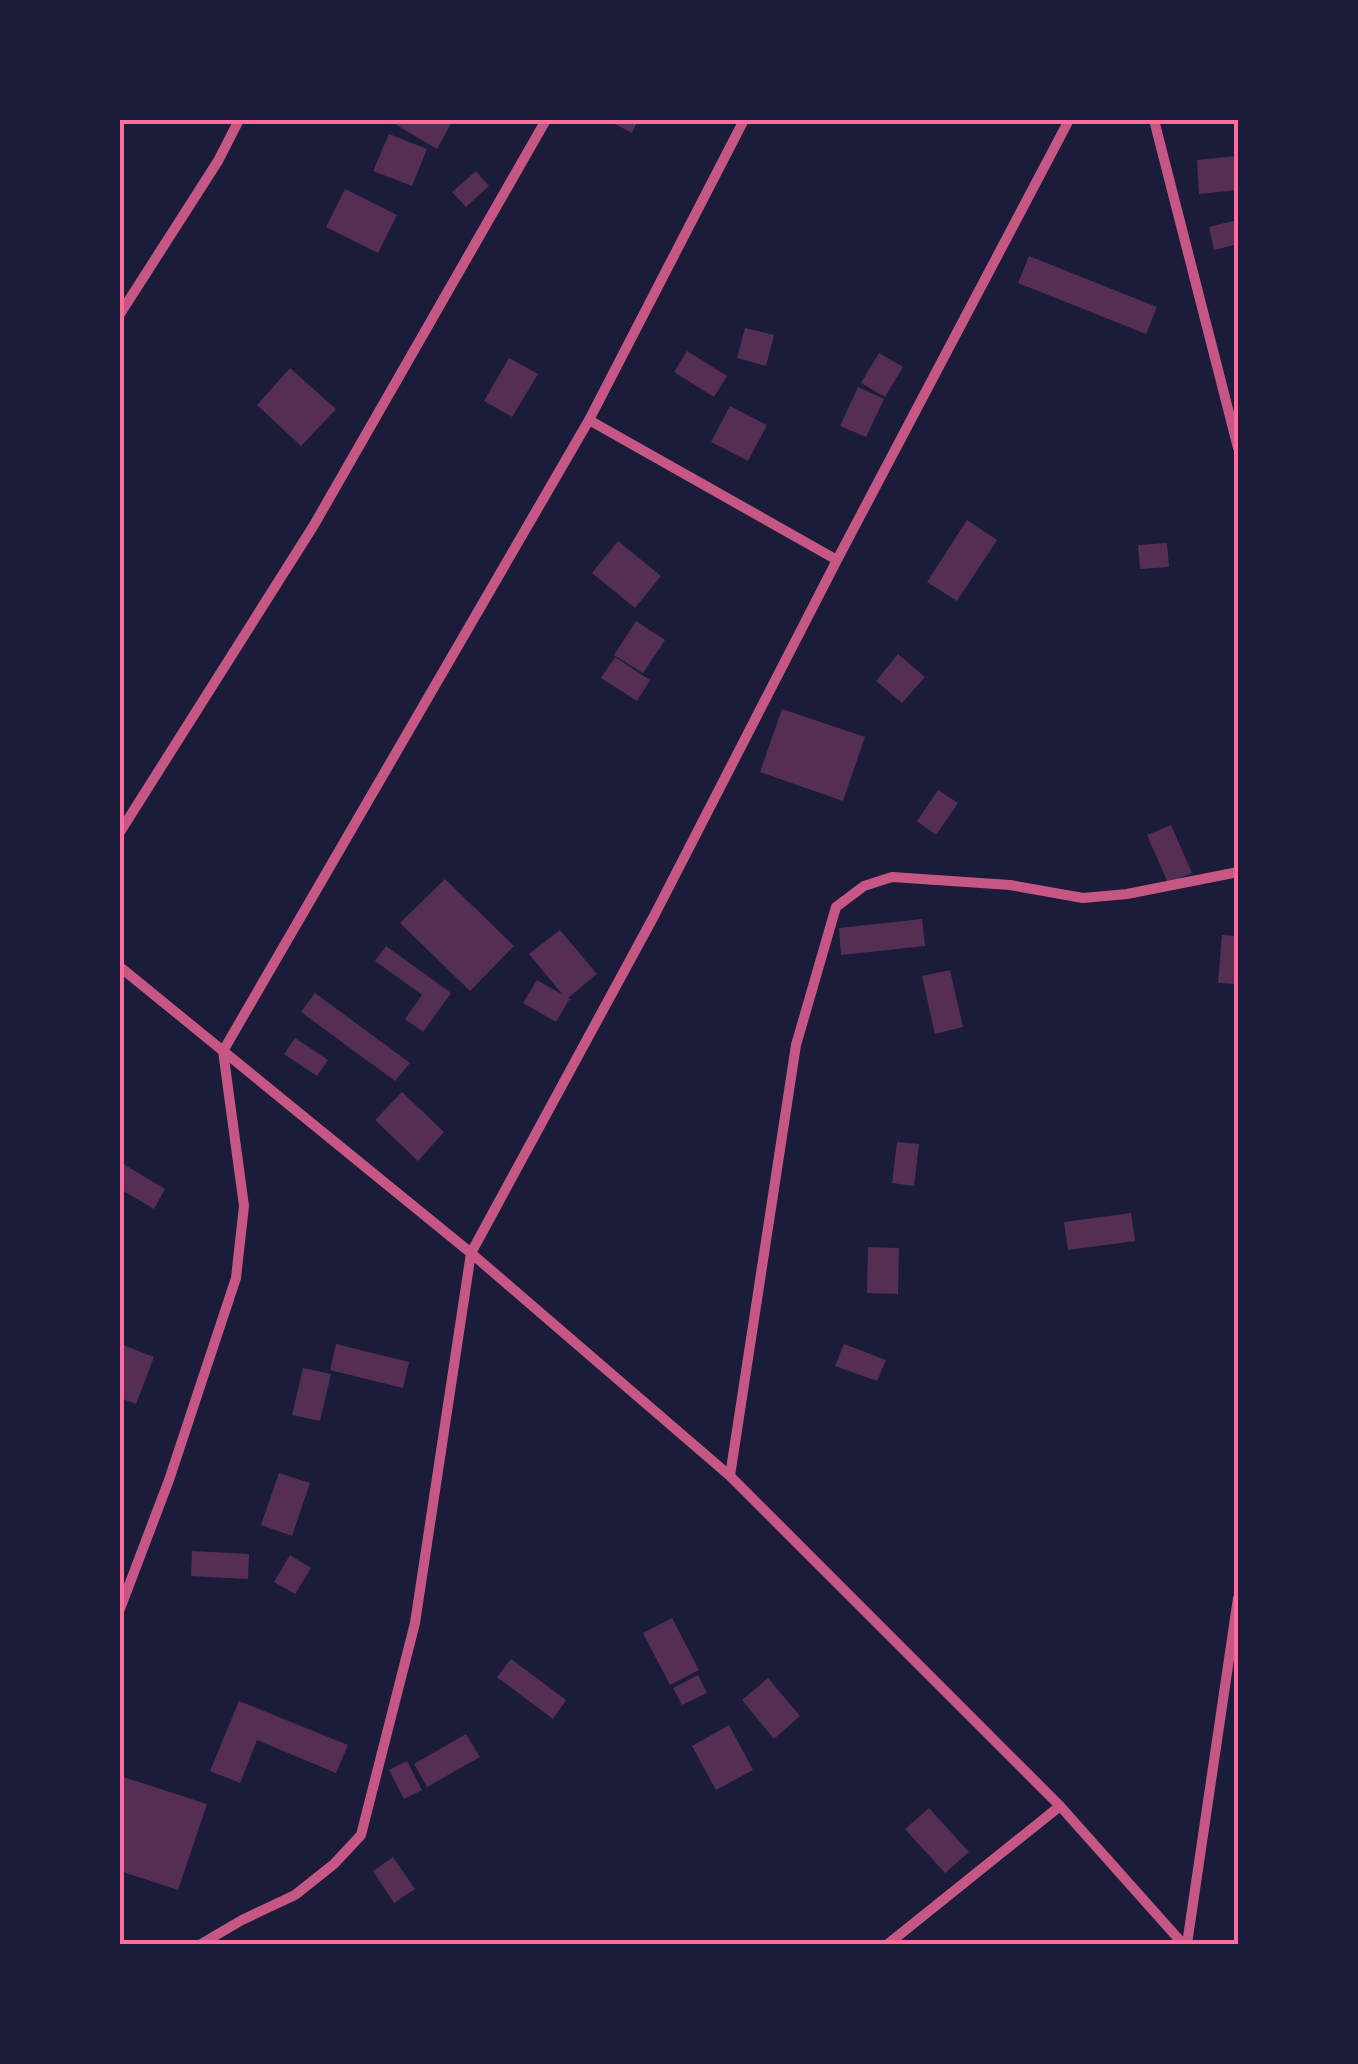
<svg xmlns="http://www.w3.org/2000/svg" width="1358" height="2064" viewBox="0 0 1358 2064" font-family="'DM Sans',sans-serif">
	<rect width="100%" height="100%" fill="#1b1b3a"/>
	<!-- building -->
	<path fill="#542f53" d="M388 120H453L437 149Z
		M607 120H638L632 133Z
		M389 134 427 149 412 186 373 171Z
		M1238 156V190L1199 194 1197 160Z
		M476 171 489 186 466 207 452 192Z
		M345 189 397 215 378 253 326 227Z
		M1237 220 1238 244 1214 250 1209 227Z
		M1029 256 1157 307 1146 334 1018 283Z
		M745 328 774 335 766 366 737 358Z
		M687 351 727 376 714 397 674 372Z
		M879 353 903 367 885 397 861 383Z
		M509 358 538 374 512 417 484 401Z
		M290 368 336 409 301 446 257 405Z
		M858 387 884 399 866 437 840 426Z
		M730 406 767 425 748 461 711 442Z
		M967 520 997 540 957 601 927 582Z
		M618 541 661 576 635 608 592 573Z
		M1167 543 1169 567 1140 569 1138 545Z
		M636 621 665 640 643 673 614 655Z
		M898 654 925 677 902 703 876 681Z
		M615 657 650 680 637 701 601 678Z
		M782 709 865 737 843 801 760 772Z
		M938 790 958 803 936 835 917 821Z
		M1171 825 1192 873 1168 883 1147 835Z
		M445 879 514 946 470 991 400 923Z
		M922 919 925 946 841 955 839 928Z
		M560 930 597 974 568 998 572 1000H569L556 1022 523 1003 537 980 563 995 529 954Z
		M1222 935 1238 936V984L1218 983Z
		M386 946 451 993 423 1032 405 1019 422 995 375 961Z
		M950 970 963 1027 935 1034 922 976Z
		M315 993 410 1063 395 1081 301 1012Z
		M295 1038 328 1060 317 1076 284 1054Z
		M402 1092 444 1132 418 1161 375 1120Z
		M897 1142 919 1144 914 1186 892 1183Z
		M120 1162 165 1189 154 1209 120 1189Z
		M1131 1213 1135 1241 1068 1250 1064 1222Z
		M868 1247 899 1248 898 1294 867 1293Z
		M120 1344 154 1357 136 1404 120 1398Z
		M336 1344 409 1362 403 1388 330 1370Z
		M844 1344 886 1360 877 1381 835 1366Z
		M303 1368 331 1374 320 1421 292 1415Z
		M279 1473 310 1483 292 1536 261 1525Z
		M192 1551 249 1554 248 1579 191 1576Z
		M290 1555 311 1568 295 1594 274 1582Z
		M672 1618 699 1670 670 1685 643 1633Z
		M511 1659 566 1700 553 1719 497 1677Z
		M698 1675 707 1693 682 1705 673 1688Z
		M768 1678 800 1716 774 1739 742 1700Z
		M239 1701 348 1745 336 1773 257 1740 240 1783 210 1771Z
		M729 1725 753 1770 716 1790 692 1746Z
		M466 1734 480 1757 427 1787 414 1764Z
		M407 1761 422 1790 404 1799 389 1770Z
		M120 1776 207 1804 178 1890 120 1871Z
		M929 1808 969 1852 945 1873 905 1829Z
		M393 1857 415 1889 394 1903 373 1871Z"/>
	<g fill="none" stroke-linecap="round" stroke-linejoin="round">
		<!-- minor -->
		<path stroke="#c65784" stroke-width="10" d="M1154 120 1238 448
			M120 314 218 161 239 120
			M589 420 837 560
			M120 832 314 525 546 120
			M120 967 471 1253 730 1476 1060 1806 1183 1944
			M730 1476 796 1045 836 907 864 886 892 877 1010 885 1083 898 1127 894 1238 872
			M120 1609 169 1480 236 1278 244 1206 223 1051 589 420 744 120
			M201 1944 242 1920 295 1895 334 1864 361 1835 415 1623 471 1253 654 916 837 560 1069 120
			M888 1944 1060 1806
			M1187 1944 1238 1598"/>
	</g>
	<!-- border -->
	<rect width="1358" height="2064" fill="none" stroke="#1b1b3a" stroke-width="245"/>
	<rect x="122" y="122" width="1114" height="1820" fill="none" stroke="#ff6b9d" stroke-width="4"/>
</svg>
